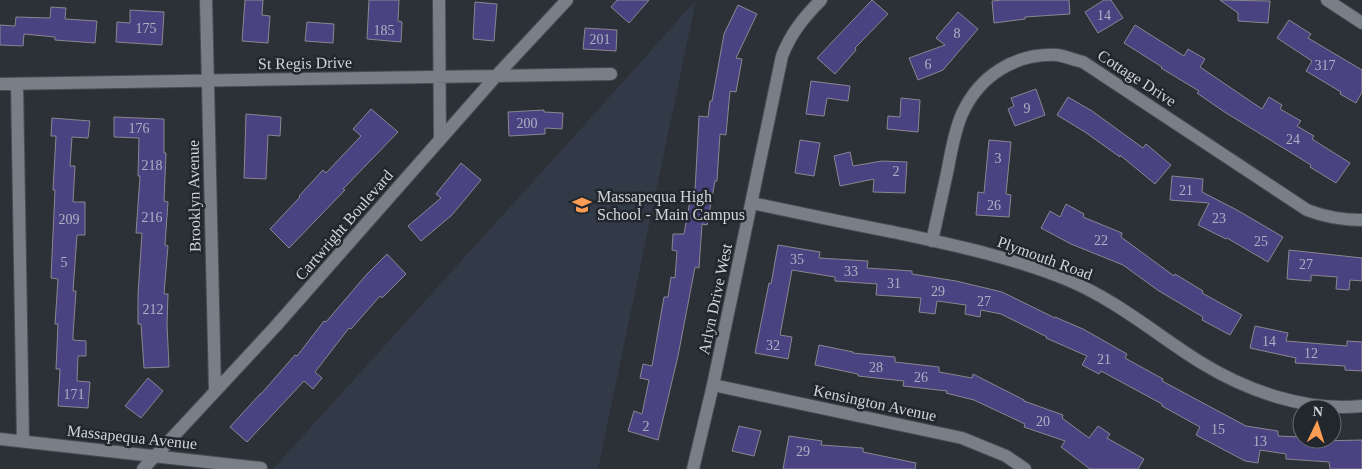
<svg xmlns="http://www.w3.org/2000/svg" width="1362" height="469" viewBox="0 0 1362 469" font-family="Georgia,serif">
	<rect width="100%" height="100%" fill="#2c3137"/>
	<!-- built -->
	<path fill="#313a46" d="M696 0 598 469H273L596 112Z"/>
	<!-- building -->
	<path fill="#4b4282" stroke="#888791" d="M245 0H263L262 15 270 16 268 43 242 41Z
		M369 0H399L398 21 402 22 401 42 367 39Z
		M617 0H649L629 23 611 7Z
		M872 0 888 14 855 48 856 50 835 74 817 58Z
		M1003 0H1069L1070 14 1025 17V19L994 23 992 1Z
		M1104 0H1111L1123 18 1098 33 1085 12Z
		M1220 0 1270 1 1268 23 1238 21V13Z
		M475 2 497 4 494 41 473 39Z
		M738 5 757 14 736 58 742 59 736 92 730 91 726 135 720 134 717 181H715L707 225 702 224 699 268 695 267 678 356 658 440 628 431 634 411 642 414 649 380 640 378 643 364 652 366 664 297H668L671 277 675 278 677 251 672 250 673 234H684L692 190 695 191 699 116 708 117 710 101H712L724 34Z
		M51 7 66 8 65 19 97 21 95 43 55 40V37L24 34 23 46 0 45V25L15 26 16 17 50 18Z
		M130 10 164 12 162 45 116 42 117 22 130 23Z
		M958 12 978 29 943 70 918 80 909 58 945 45 936 38Z
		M1289 20 1311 34 1308 38 1362 70V92L1356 103 1340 94 1341 92 1306 71 1312 61 1277 38Z
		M307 22 334 24 333 43 305 41Z
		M1135 25 1184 56 1188 49 1205 59 1200 67 1262 109 1269 97 1282 105 1280 109 1301 121 1297 126 1314 136 1312 139 1350 163 1336 183 1310 167 1311 165 1223 111 1197 93 1199 91 1161 68 1162 67 1124 43Z
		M585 28 617 30 616 51 583 49Z
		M811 81 850 86 848 101 827 98 824 116 806 114Z
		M1036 89 1045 115 1015 126 1008 109 1014 106 1011 98Z
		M1068 97 1092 111 1143 148 1146 144 1171 165 1155 184 1120 155V157L1085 132 1057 115Z
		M901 98 920 100 918 132 887 129 888 116 900 117Z
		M371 109 398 132 343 189 345 190 289 248 270 229 300 197 299 196 323 170 326 173 361 136 353 129Z
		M544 110V112L563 113 562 129 545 128V134L509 136 508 112Z
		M246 114 281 117 280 136 268 135 266 179 244 178Z
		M114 117 164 119V153H166L164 201 168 202 165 245 168 246 164 294H168L167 324 169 367 144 368 141 324H138V294L142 233H136L140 176H138L139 138 114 137Z
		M52 118 90 121 88 138 72 137 70 166H75L73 202H85V235H77L73 291H76L73 335V340L86 341V356H78L77 381 90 382 88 408 58 406 60 369H56L58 324H55L58 279 51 278 55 190H53L56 136H51Z
		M800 140 820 143 814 176 795 173Z
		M989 140 1011 142 1006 194 1011 195 1009 217 976 215 978 192 984 193Z
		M850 152 853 166 882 161 907 162 905 193 873 192 874 179 840 186 834 156Z
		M461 163 481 180 452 215 421 241 408 226 441 198 436 194Z
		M1172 176 1203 179 1202 192 1237 210 1283 237 1268 262 1227 238 1226 239 1198 225 1209 203 1170 200Z
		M1066 204 1084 214 1083 217 1122 233 1121 237 1174 276 1175 274 1203 291 1202 293 1242 315 1230 335 1202 320 1203 317 1159 291 1123 265 1071 244 1041 228 1050 211 1060 217Z
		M778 245 820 252 819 258 868 261 867 268 912 271V274L956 281 1002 292 1055 318V317L1083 329 1127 354 1125 358 1163 379 1162 381 1246 426 1278 431V436L1302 437V439H1320V441L1362 440V469H1330L1329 462 1286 459V454L1260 450 1258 463 1245 461 1196 435 1200 427 1162 406V404L1101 371 1099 374 1082 365 1087 356 1046 338 1047 337 1001 314 981 310 980 317 965 314 966 305 937 301 935 314 919 312 921 298 876 295 877 284 835 281V277L792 270 780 335 792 337 788 359 755 353 769 283 771 284Z
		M1289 250 1362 258V281L1350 280 1349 290 1336 289 1337 277 1311 275V281L1287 279Z
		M387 254 406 274 382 298 380 296 351 329 349 328 315 372 322 378 313 389 304 381 247 442 230 427 260 394H261L295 355 297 356 324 321 326 322 367 274Z
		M1255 326 1288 333 1286 341 1347 346V341L1362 342V371L1345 370V366L1295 363 1296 358 1250 348Z
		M819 345 853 352V353L895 357V362L939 367V372L972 378 973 374 1024 400V401L1063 415 1062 418 1089 438 1098 426 1110 434 1107 438 1144 459 1138 469H1090L1061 447 1065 441 1024 427 1025 424 974 400 946 393 947 391 903 386 904 381 858 376V374L815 365Z
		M148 378 163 391 141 418 125 406Z
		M739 426 761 431 754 456 732 451Z
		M789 436 822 441 821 445 863 448V452L916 463 915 469H783Z"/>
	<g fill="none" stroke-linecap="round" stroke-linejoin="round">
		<!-- street casing -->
		<g stroke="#494d53" stroke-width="14">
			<path id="street" d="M206 0 215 390
				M439 0 440 140
				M1327 0 1362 23
				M0 84 611 74
				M17 84 23 441
				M752 203C799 213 846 223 893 232 953 245 1012 257 1068 280 1116 300 1157 335 1200 362 1247 391 1306 412 1362 406
				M932 241C937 218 942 196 947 173 951 153 954 132 962 114 979 76 1015 53 1057 55 1065 56 1074 60 1083 62L1307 210C1325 217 1342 220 1362 220
				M713 385 962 438 1006 456 1025 469
				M0 439 261 468
				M143 469 275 327 497 75 567 0
				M693 469 713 385 782 56C791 33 804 17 821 0"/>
		</g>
		<!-- street -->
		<use href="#street" stroke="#797f87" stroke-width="12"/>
	</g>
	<!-- icons -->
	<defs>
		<g id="school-bare" transform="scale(1.5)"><path d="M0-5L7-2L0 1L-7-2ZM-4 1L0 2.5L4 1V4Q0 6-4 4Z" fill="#fd9d54" stroke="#22272d" stroke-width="2.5" paint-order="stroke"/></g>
	</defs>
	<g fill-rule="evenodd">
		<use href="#school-bare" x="582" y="205"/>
	</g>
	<g text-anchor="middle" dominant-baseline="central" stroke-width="5" stroke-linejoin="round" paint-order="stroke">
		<!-- number labels -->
		<g font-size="14" fill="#afb0c2">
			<text x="1104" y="15">14</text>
			<text x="146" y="28">175</text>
			<text x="384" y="30">185</text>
			<text x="957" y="33">8</text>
			<text x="600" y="39">201</text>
			<text x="928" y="64">6</text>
			<text x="1325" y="65">317</text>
			<text x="1027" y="108">9</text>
			<text x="527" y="123">200</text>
			<text x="139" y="128">176</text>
			<text x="1293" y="139">24</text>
			<text x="998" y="158">3</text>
			<text x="152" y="165">218</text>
			<text x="896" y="171">2</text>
			<text x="1186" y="190">21</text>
			<text x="994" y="205">26</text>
			<text x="152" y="217">216</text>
			<text x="1219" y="218">23</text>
			<text x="69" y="219">209</text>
			<text x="1101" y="240">22</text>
			<text x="1261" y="241">25</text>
			<text x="797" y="259">35</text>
			<text x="64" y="262">5</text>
			<text x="1306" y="264">27</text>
			<text x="851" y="271">33</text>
			<text x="894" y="283">31</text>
			<text x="938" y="291">29</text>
			<text x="984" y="301">27</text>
			<text x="153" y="309">212</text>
			<text x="1269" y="341">14</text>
			<text x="773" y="345">32</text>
			<text x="1311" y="353">12</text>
			<text x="1104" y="359">21</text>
			<text x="876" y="367">28</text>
			<text x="921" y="377">26</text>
			<text x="74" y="394">171</text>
			<text x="1043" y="421">20</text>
			<text x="646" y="426">2</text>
			<text x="1218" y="429">15</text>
			<text x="1260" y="441">13</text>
			<text x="803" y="451">29</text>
		</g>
		<!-- street labels -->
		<g font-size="16" fill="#d0d4d8" stroke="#22272d">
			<text transform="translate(305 63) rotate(-1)">St Regis Drive</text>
			<text transform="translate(1137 78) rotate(33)">Cottage Drive</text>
			<text transform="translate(194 196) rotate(-91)">Brooklyn Avenue</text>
			<text transform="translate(344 225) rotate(-49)">Cartwright Boulevard</text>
			<text transform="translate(1045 258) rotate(20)">Plymouth Road</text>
			<text transform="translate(715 299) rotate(-78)">Arlyn Drive West</text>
			<text transform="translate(875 403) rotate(12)">Kensington Avenue</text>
			<text transform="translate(132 437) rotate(6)">Massapequa Avenue</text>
		</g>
		<!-- poi labels -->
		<g font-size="16" fill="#d0d4d8" stroke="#22272d" text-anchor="start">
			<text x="597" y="196">Massapequa High<tspan x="597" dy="18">School - Main Campus</tspan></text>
		</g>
	</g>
	<!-- north arrow -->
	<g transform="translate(1317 424) rotate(4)"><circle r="24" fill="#22272d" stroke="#686c71"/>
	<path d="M0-4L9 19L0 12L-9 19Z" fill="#fd9d54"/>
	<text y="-8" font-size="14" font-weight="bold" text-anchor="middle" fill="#d0d4d8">N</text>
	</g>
</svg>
